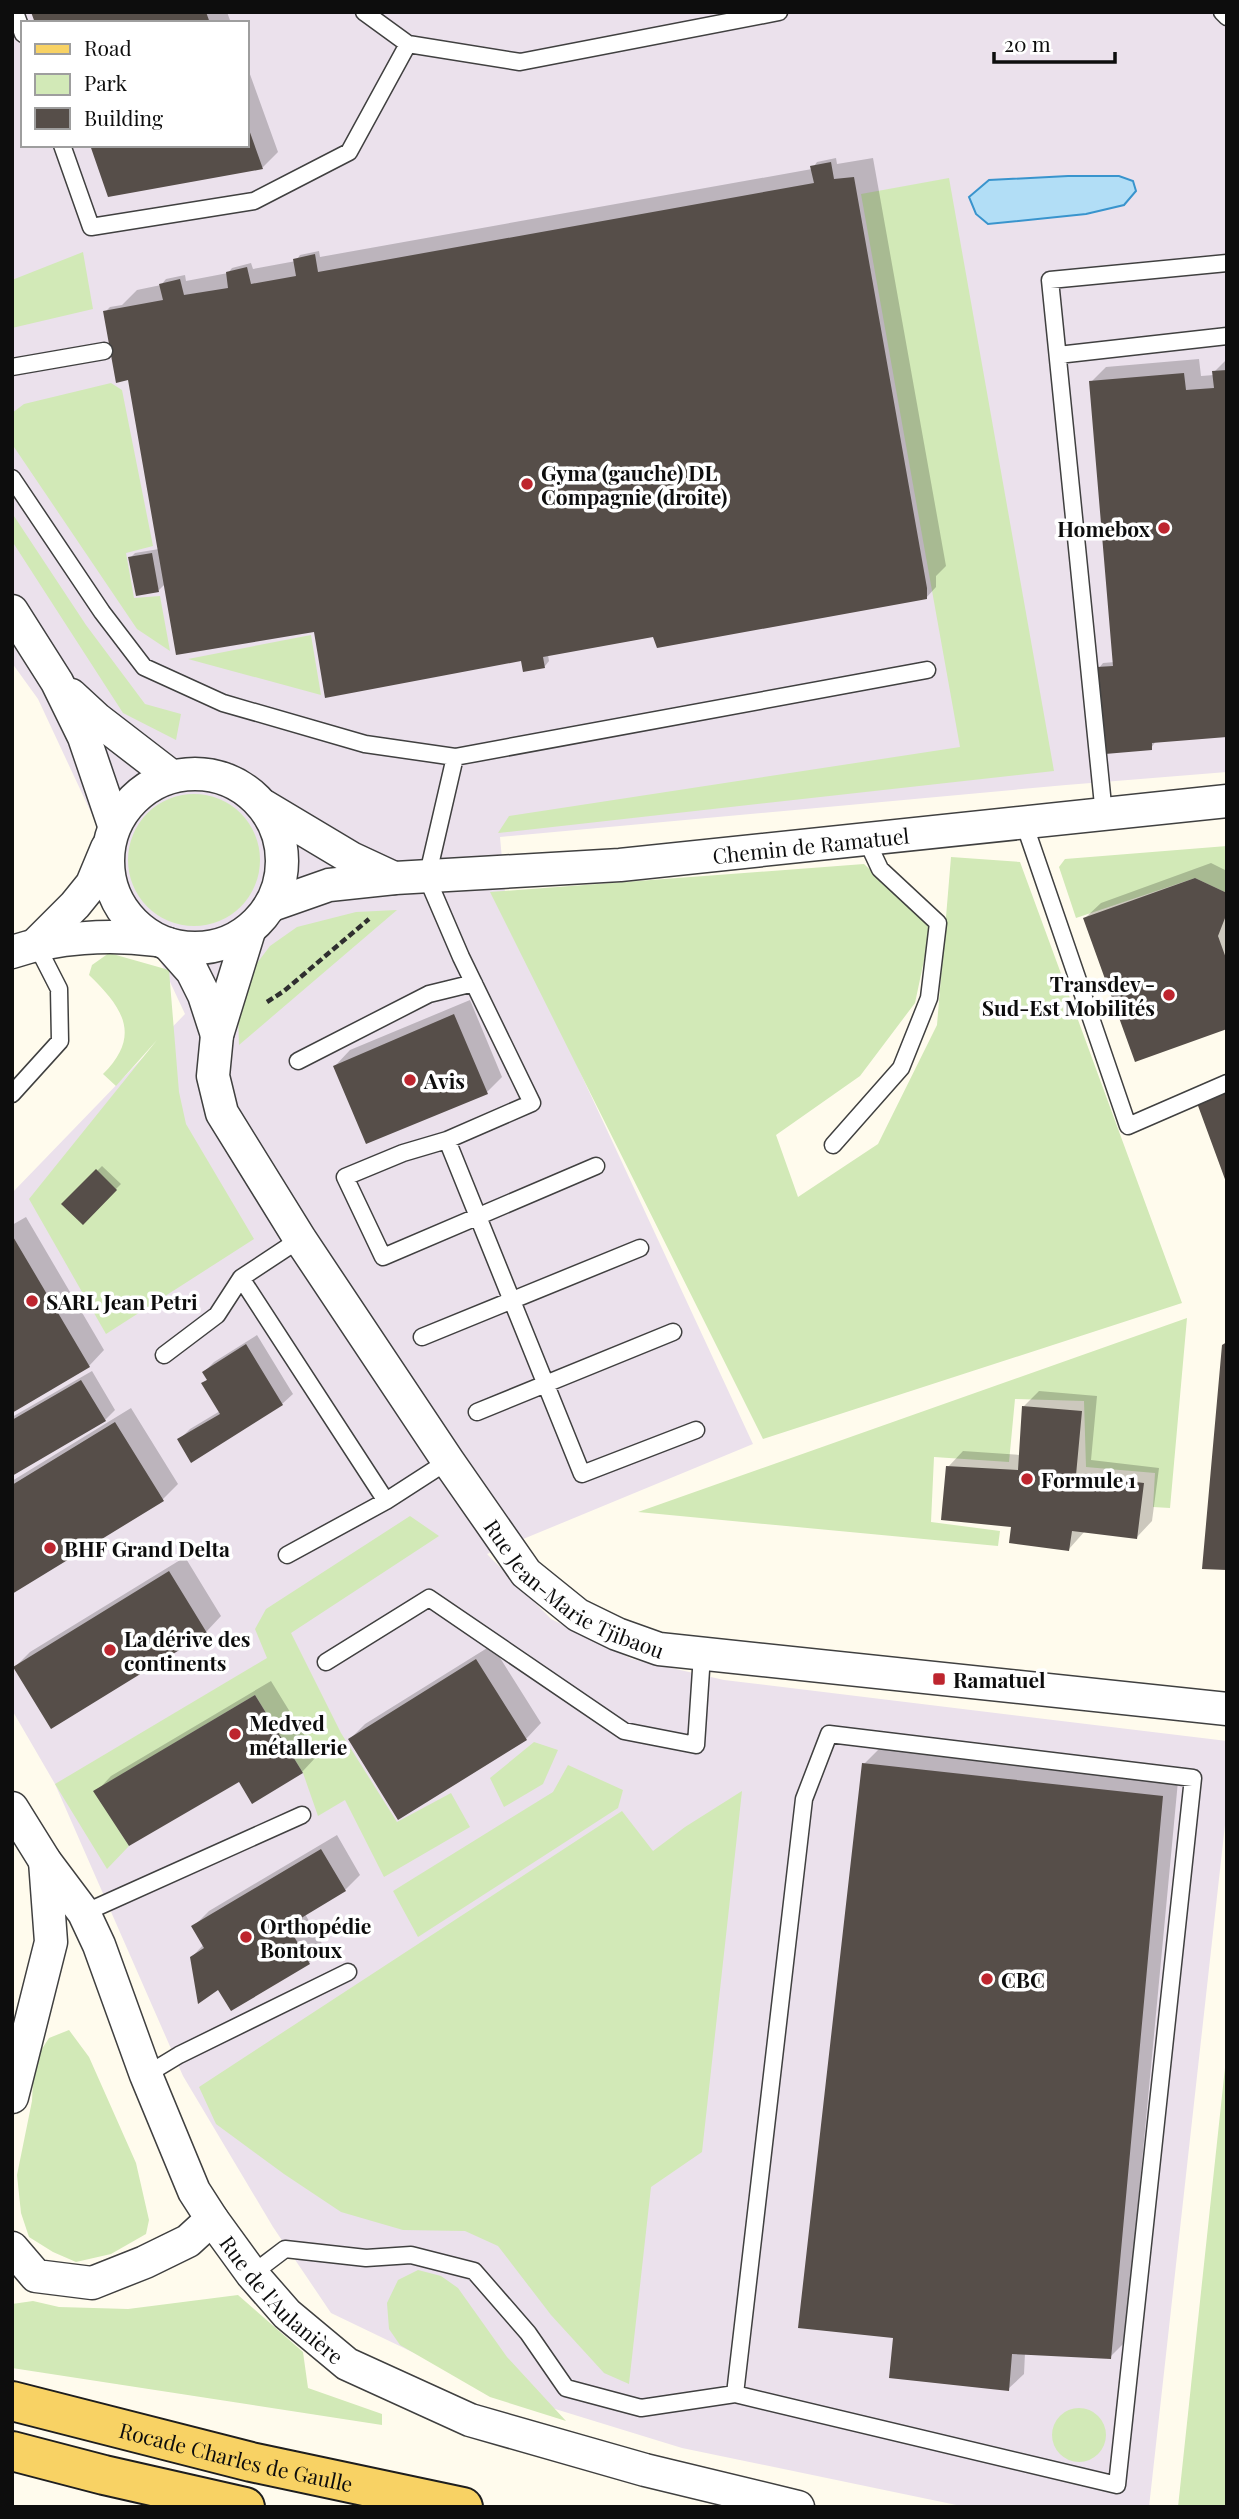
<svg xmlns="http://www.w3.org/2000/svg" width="1239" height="2519" viewBox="0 0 1239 2519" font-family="'Playfair Display',serif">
	<rect width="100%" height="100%" fill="#fffbed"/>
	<!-- industrial -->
	<path fill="#ebe1ec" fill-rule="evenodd" d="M12 12H1227V772L1066 785 500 837 507 915 753 1444 487 1554 551 1619 632 1659 724 1680 1227 1741V1807L1149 2507H966L682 2448 487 2388 331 2313 273 2227 183 2076 55 1784 12 1710V1193L185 1014 38 699 12 663ZM23 23H247V145H23Z"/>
	<!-- green -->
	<path fill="#d2e9b7" d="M949 178 1054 771 498 833 509 816 960 747 861 194Z
		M83 252 93 309 12 328V280Z
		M111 383 122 390 153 546 126 553 134 598 160 596 170 651 137 629 12 444V413L24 404Z
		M12 513 86 625 145 704 181 714 176 740 123 713 12 541Z
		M311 635 321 695 188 659Z
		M128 860a66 66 0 1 1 132 0a66 66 0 1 1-132 0Z
		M1227 846V893L1195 878 1076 918 1059 867 1065 859Z
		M951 857 1020 862 1182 1303 763 1439 490 892 864 864 931 927 915 1003 860 1076 776 1135 798 1197 878 1144 937 1025Z
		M397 910 239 1045 238 1011 248 975 270 946 297 927 356 912Z
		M109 953 169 970 179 1092 186 1124 254 1239 106 1334 29 1199 157 1040 116 1086 103 1074C142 1035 123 1008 89 975L92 965Z
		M1187 1318 1170 1508 1153 1507 1155 1473 1086 1467 1084 1401 1015 1399 1009 1462 934 1457 931 1522 1000 1531 998 1546 638 1512Z
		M410 1516 439 1536 291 1633 341 1733 397 1822 451 1793 470 1827 384 1877 345 1800 318 1816 303 1773 255 1695 94 1791 129 1846 107 1869 55 1784 267 1658 255 1629 266 1609Z
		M534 1742 558 1750 543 1784 504 1807 490 1778Z
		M568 1765 623 1790 618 1808 418 1937 393 1891 553 1792Z
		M742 1791 702 2152 651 2187 629 2384 604 2373 551 2315 498 2246 465 2231 403 2230 341 2212 284 2174 216 2124 199 2087 622 1811 653 1851 685 1827Z
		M69 2030 89 2057 136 2163 149 2220 146 2234 111 2254 76 2262 53 2252 29 2237 21 2213 17 2175 32 2101 34 2061 49 2038Z
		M1227 2049V2507H1178Z
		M418 2270 441 2276 458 2288 507 2357 566 2421 490 2397 400 2345 389 2329 387 2303 398 2280Z
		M238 2295 303 2352 308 2388 382 2414V2425L12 2368V2304L33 2301 59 2307 128 2309Z
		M1052 2435a27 27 0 1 1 54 0a27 27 0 1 1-54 0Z"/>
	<!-- water -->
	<path fill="#b2def6" stroke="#3994cd" stroke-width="2" d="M1068 176H1119L1133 181 1136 191 1124 205 1086 214 988 224 976 214 969 197 989 180Z"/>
	<!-- shadow -->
	<path fill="#0003" d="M33 12H227L231 23H48Z
		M247 66 278 152 263 167 110 195 247 145Z
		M836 158 837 164 873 158 946 566 936 576V587L926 598 655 636 548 655 549 661 545 666 525 670 522 660 315 630 165 584 159 590 130 558 135 553 159 549 129 378 105 312 110 307 122 305 137 290 161 285 166 279 185 275 186 281 228 273 232 268 251 263 253 269 296 261 300 255 319 251 320 257 812 169 817 162Z
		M1199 359 1201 376 1214 375V372L1227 359V735L1156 741 1151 748 1099 668 1103 663 1115 662 1091 382 1106 367Z
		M1211 863 1227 871V1027L1085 918 1101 903Z
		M470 1000 502 1077 487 1092 335 1066 350 1050Z
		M102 1166 121 1184 83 1222 64 1204Z
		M26 1217 104 1350 89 1366 12 1411V1225Z
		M257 1335 293 1394 282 1404 179 1440 190 1429 220 1411 203 1383 208 1379 204 1372 214 1362Z
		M92 1371 115 1410 105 1420 12 1474V1417Z
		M1039 1391 1097 1396 1091 1460 1159 1468 1152 1521 1137 1537 1085 1531 1069 1549 1013 1525 948 1467 963 1451 1021 1455 1024 1406Z
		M131 1408 178 1484 163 1499 12 1592V1481Z
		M185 1557 221 1616 206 1632 15 1667 30 1652Z
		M492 1645 541 1723 526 1739H350L365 1724Z
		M271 1681 317 1756 302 1772 240 1780 96 1792 111 1776Z
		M879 1749 1178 1781 1125 2342 1110 2357 1025 2353 1024 2374 1008 2389 894 2336 864 1764Z
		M337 1835 360 1875 345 1890 305 1914 324 1947 309 1963 219 1987 192 1957 204 1944 194 1926 209 1911Z"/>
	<!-- building -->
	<path fill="#564e49" d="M31 12H206L210 23H35Z
		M247 124 263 169 108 197 90 145H247Z
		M831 162 834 179 854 177 927 588V599L657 648 653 637 543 657 545 668 523 672 521 661 325 698 314 632 176 655 128 380 116 383 103 311 163 300 159 284 180 279 184 295 228 288 226 272 247 267 251 284 296 276 293 259 315 254 318 272 814 183 810 166Z
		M1227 370V737L1152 743V750L1105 754 1097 667 1113 666 1089 381 1184 373 1186 390 1214 388 1212 371Z
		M152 553 159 592 136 596 128 557Z
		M1195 878 1227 893V913L1218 936 1227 961V1029L1135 1062 1083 918Z
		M454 1014 488 1094 366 1144 333 1066Z
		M1227 1092V1182H1226L1197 1103Z
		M96 1169 117 1190 83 1225 61 1204Z
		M12 1235 90 1367 12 1413Z
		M1227 1342V1570L1202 1569 1222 1345Z
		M246 1344 283 1405 191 1463 177 1439 220 1414 201 1383 207 1380 202 1372Z
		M81 1380 106 1421 12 1476V1420Z
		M1022 1406 1082 1411 1076 1475 1144 1483 1137 1539 1072 1531 1069 1551 1009 1543 1011 1527 941 1520 946 1466 1018 1470Z
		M115 1422 164 1501 12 1594V1485Z
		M169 1571 207 1633 51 1729 13 1667Z
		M476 1659 527 1740 398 1820 348 1739Z
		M255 1695 303 1773 252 1804 239 1782 129 1846 93 1791Z
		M862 1763 1163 1796 1111 2359 1012 2354 1009 2391 889 2378 893 2338 798 2328Z
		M321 1849 346 1891 288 1926 310 1964 231 2011 218 1990 198 2004 190 1957 204 1948 191 1926Z"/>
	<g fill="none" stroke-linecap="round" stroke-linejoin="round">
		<!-- service casing -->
		<g stroke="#404040" stroke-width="19">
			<path id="service" d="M15 12 23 34
				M364 12 408 44 520 62 779 12
				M1222 12 1227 17
				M62 145 91 227 254 201 349 152 408 44
				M1058 355 1227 336
				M12 367 104 351
				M12 478 102 612 144 667 223 703 365 744 455 757 927 670
				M455 757 427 878 461 957 532 1103 447 1140 403 1153 345 1177 383 1257 596 1166
				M1104 815 1050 280 1227 263
				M1024 823 1128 1126 1227 1083
				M298 1061 429 994 474 983
				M12 1094 60 1041 59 989 36 944
				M447 1140 582 1474 696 1430
				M833 1145 901 1068 929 998 938 923 880 869 866 839
				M300 1239 241 1278 386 1501 448 1461
				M422 1337 640 1248
				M164 1355 217 1315 241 1278
				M477 1412 673 1332
				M287 1555 386 1501
				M326 1662 429 1598 624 1731 696 1745 702 1655
				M84 1913 302 1815
				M146 2075 179 2055 348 1972
				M252 2274 285 2249 366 2258 411 2255 474 2271 528 2333 566 2388 641 2408 735 2394 804 1799 829 1734 1193 1778 1117 2485 735 2394"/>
		</g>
		<!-- minor casing -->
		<g stroke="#404040" stroke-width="35">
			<g id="minor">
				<path d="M12 611 57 682 84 737 114 825"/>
				<path d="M71 695 97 719 171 776"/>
				<circle cx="195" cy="861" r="87"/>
				<path d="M264 806 351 858 394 878"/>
				<path id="s1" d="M272 905 329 885 395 878 620 865 1227 801"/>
				<path id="s2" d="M249 931 217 1035 213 1076 222 1113 300 1239 448 1461 526 1573 578 1615 617 1634 659 1649 1227 1709"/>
				<path d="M36 944 75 905 92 884 107 848"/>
				<path d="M168 944 192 971 204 995 217 1035"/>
				<path d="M12 952C57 937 109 934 155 940"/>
				<path id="s3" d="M12 1808 45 1861 84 1913 99 1945 146 2075 194 2191 212 2219 252 2274 287 2314 347 2364 470 2420 645 2470 798 2507"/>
				<path d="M12 2097 51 1942 45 1861"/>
				<path d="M12 2248 36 2276 92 2283 145 2262 188 2241 212 2219"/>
			</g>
		</g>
		<!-- primary casing -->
		<g stroke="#1e1e1e" stroke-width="42">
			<g id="primary">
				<path id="s4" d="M12 2401 251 2462 463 2507"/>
				<path d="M12 2451 104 2475 245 2507"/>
			</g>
		</g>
		<!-- path -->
		<path stroke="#2f2f2f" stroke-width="4.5" stroke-dasharray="7 3.5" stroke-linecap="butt" d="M267 1002 284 991 369 919"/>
		<!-- service -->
		<use href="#service" stroke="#fff" stroke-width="16"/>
		<!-- minor -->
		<use href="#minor" stroke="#fff" stroke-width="32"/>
		<!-- primary -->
		<use href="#primary" stroke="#f8d264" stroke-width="38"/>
	</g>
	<!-- markers -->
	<g fill="#bd252e" stroke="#fff" stroke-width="2.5">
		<circle cx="527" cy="484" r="7"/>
		<circle cx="1164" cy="528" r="7"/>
		<circle cx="1169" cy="995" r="7"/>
		<circle cx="410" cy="1080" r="7"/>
		<circle cx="32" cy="1301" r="7"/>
		<circle cx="1027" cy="1479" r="7"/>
		<circle cx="50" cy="1548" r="7"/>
		<circle cx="110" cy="1650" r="7"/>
		<rect x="932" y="1672" width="14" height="14" rx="3.5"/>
		<circle cx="235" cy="1734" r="7"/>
		<circle cx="246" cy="1937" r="7"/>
		<circle cx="987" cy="1979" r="7"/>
	</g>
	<g text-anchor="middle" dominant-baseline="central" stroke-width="7" stroke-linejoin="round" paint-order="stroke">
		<!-- poi labels -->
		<g font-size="21" font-weight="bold" fill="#0d0d0d" stroke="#fff" text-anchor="start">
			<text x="541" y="472">Gyma (gauche) DL<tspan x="541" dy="24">Compagnie (droite)</tspan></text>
			<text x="1150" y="528" text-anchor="end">Homebox</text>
			<text x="1155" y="983" text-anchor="end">Transdev -<tspan x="1155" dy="24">Sud-Est Mobilités</tspan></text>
			<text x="424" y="1080">Avis</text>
			<text x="46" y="1301">SARL Jean Petri</text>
			<text x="1041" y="1479">Formule 1</text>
			<text x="64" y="1548">BHF Grand Delta</text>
			<text x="124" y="1638">La dérive des<tspan x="124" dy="24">continents</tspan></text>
			<text x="953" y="1679">Ramatuel</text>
			<text x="249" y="1722">Medved<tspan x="249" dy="24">métallerie</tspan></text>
			<text x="260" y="1925">Orthopédie<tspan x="260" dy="24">Bontoux</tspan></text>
			<text x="1001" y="1979">CBC</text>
		</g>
		<!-- street labels -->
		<g font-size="21" fill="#0d0d0d" stroke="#fff">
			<text stroke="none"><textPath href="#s1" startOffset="544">Chemin de Ramatuel</textPath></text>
			<text stroke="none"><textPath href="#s2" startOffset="788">Rue Jean-Marie Tjibaou</textPath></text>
			<text stroke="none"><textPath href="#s3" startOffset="567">Rue de l'Aulanière</textPath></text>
			<text stroke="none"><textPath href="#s4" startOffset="231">Rocade Charles de Gaulle</textPath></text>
		</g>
	</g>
	<!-- border -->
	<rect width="1239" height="2519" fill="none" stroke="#0d0d0d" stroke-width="28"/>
	<!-- legend -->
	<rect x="21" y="21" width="228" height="126" fill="#ffffff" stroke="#9e9e9e" stroke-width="2"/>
	<rect x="35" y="44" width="35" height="10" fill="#f8d264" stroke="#9e9e9e" stroke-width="2"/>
	<text x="84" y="56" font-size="21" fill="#0d0d0d">Road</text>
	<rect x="35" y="74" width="35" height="21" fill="#d2e9b7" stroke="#9e9e9e" stroke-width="2"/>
	<text x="84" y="91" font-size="21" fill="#0d0d0d">Park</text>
	<rect x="35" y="108" width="35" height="21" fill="#564e49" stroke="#9e9e9e" stroke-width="2"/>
	<text x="84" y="126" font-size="21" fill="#0d0d0d">Building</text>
	<!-- scale -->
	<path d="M994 52v10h121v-10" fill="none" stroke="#0d0d0d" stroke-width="3.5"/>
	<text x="1004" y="52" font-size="21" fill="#0d0d0d" stroke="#ffffff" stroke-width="5" paint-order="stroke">20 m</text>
</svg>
